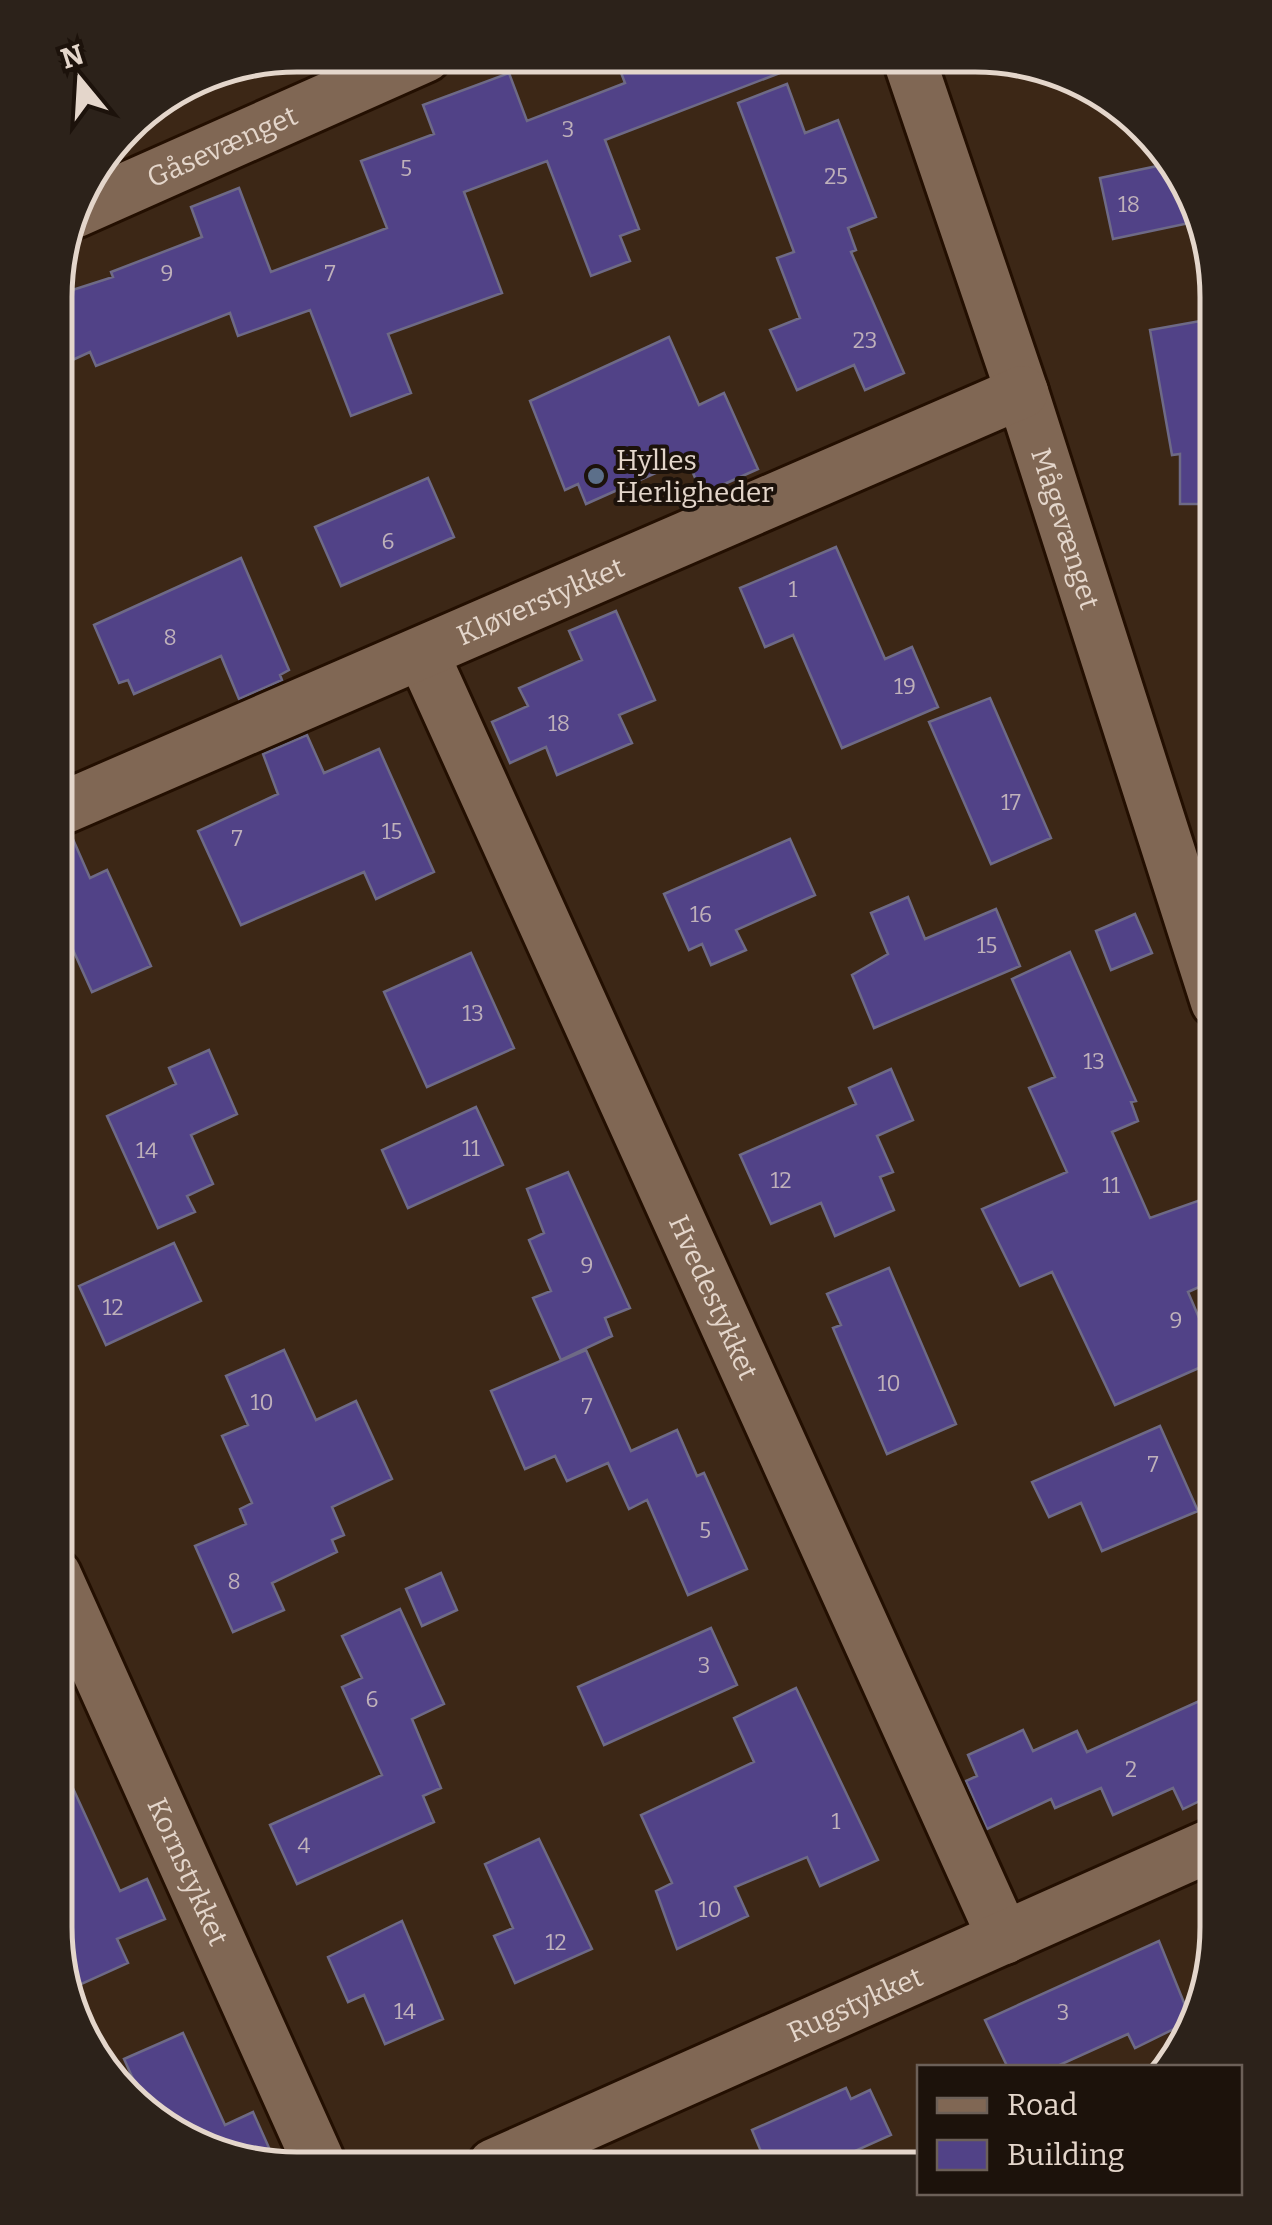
<svg xmlns="http://www.w3.org/2000/svg" width="1272" height="2225" viewBox="0 0 1272 2225" font-family="Bitter,serif">
	<rect width="100%" height="100%" fill="#3c2716"/>
	<!-- building -->
	<path fill="#514287" stroke="#6e6a86" stroke-width="2.5" d="M615 57 811 61 605 140 639 229 620 236 630 261 591 276 547 161 464 192 502 293 388 334 411 393 351 416 310 310 238 336 230 313 96 366 90 352 57 367V295L113 277 111 272 202 237 191 207 239 188 271 272 387 228 361 161 434 134 423 105 509 73 527 121 625 83Z
		M787 84 805 133 838 120 876 217 848 228 856 250 851 252 904 373 865 390 854 365 797 390 770 330 800 318 777 258 794 252 738 103Z
		M1167 164 1204 220 1113 239 1100 178Z
		M1217 318V504H1180V454L1172 455 1150 330Z
		M669 337 699 405 724 393 758 469 702 494 687 459 586 504 578 484 565 490 530 401Z
		M428 478 454 537 341 586 315 527Z
		M836 547 885 659 912 647 938 707 842 748 793 635 765 647 740 588Z
		M241 558 289 670 280 675 282 680 239 699 221 656 134 694 128 680 119 683 94 625Z
		M616 611 655 700 619 715 632 743 557 775 546 747 510 763 492 722 528 706 519 688 582 660 569 631Z
		M990 698 1051 838 991 864 929 722Z
		M307 735 324 773 379 749 434 872 376 899 364 872 241 925 198 831 278 794 263 754Z
		M72 837 90 878 107 870 151 966 92 992 56 912V840Z
		M790 839 815 895 736 930 746 950 711 965 702 944 689 950 664 894Z
		M908 897 925 939 996 909 1020 966 874 1028 852 975 888 954 871 913Z
		M1135 914 1152 953 1111 970 1096 931Z
		M1070 952 1136 1101 1131 1102 1138 1121 1112 1132 1150 1218 1206 1198 1217 1233V1279L1188 1292 1217 1360 1115 1405 1052 1272 1020 1286 982 1209 1067 1172 1029 1088 1055 1077 1012 979Z
		M471 953 514 1048 427 1087 384 992Z
		M209 1050 237 1114 191 1135 213 1184 187 1196 195 1212 158 1228 107 1116 176 1084 169 1068Z
		M891 1069 913 1120 877 1136 893 1172 880 1177 894 1210 835 1236 821 1203 771 1224 740 1155 856 1104 849 1088Z
		M476 1107 503 1165 408 1208 382 1150Z
		M568 1172 630 1308 605 1318 612 1336 561 1360 533 1298 551 1291 529 1240 544 1233 527 1189Z
		M174 1243 201 1301 106 1345 79 1286Z
		M889 1268 956 1424 887 1454 833 1328 841 1325 827 1294Z
		M284 1350 316 1420 356 1401 392 1479 332 1507 344 1535 332 1540 337 1552 272 1583 284 1610 233 1632 195 1546 246 1524 240 1509 252 1503 222 1436 248 1425 226 1376Z
		M586 1350 631 1451 677 1430 697 1476 704 1473 747 1569 688 1595 647 1500 629 1509 608 1463 567 1481 555 1456 525 1469 491 1391Z
		M1160 1426 1198 1511 1102 1551 1081 1503 1049 1517 1032 1482Z
		M441 1573 457 1610 422 1626 406 1589Z
		M400 1609 444 1704 412 1719 441 1788 423 1796 434 1822 297 1884 270 1825 382 1775 342 1687 362 1678 342 1636Z
		M711 1628 737 1685 604 1745 578 1687Z
		M796 1688 878 1860 820 1886 807 1857 735 1887 748 1916 677 1949 656 1891 672 1883 641 1815 754 1762 734 1718Z
		M1217 1693 1216 1793 1183 1809 1173 1788 1113 1815 1101 1788 1055 1808 1051 1799 987 1829 966 1781 977 1776 968 1755 1023 1730 1033 1751 1077 1731 1087 1752Z
		M55 1749 120 1891 147 1879 165 1919 117 1939 128 1963 66 1991 55 1927Z
		M539 1839 592 1949 515 1983 494 1936 513 1928 485 1864Z
		M402 1921 443 2019 385 2044 364 1995 348 2002 328 1957Z
		M1159 1941 1189 2015 1186 2023 1135 2048 1128 2034 1053 2068H1008L985 2020Z
		M183 2033 225 2125 253 2112 278 2168H266L152 2121 124 2059Z
		M846 2088 851 2099 870 2090 891 2135 835 2160 765 2161 752 2130Z"/>
	<g fill="none" stroke-linecap="round" stroke-linejoin="round">
		<!-- minor casing -->
		<g stroke="#230f01" stroke-width="58">
			<g id="minor">
				<path id="s1" d="M909 59 1022 392 1217 1002"/>
				<path id="s2" d="M74 212 425 56"/>
				<path id="s3" d="M423 655 1004 1938"/>
				<path id="s4" d="M56 811 1022 392"/>
				<path id="s5" d="M55 1575 321 2167"/>
				<path id="s6" d="M494 2165 1216 1843"/>
			</g>
		</g>
		<!-- minor -->
		<use href="#minor" stroke="#806754" stroke-width="52"/>
	</g>
	<!-- markers -->
	<circle fill="#5c6f8a" stroke="#1c120b" stroke-width="4" cx="596" cy="476" r="10"/>
	<g text-anchor="middle" dominant-baseline="central" stroke-width="8" stroke-linejoin="round" paint-order="stroke">
		<!-- number labels -->
		<g font-size="22" fill="#bfb1ba">
			<text x="568" y="129">3</text>
			<text x="406" y="168">5</text>
			<text x="836" y="176">25</text>
			<text x="1129" y="204">18</text>
			<text x="167" y="273">9</text>
			<text x="330" y="273">7</text>
			<text x="865" y="340">23</text>
			<text x="388" y="541">6</text>
			<text x="793" y="589">1</text>
			<text x="170" y="637">8</text>
			<text x="905" y="686">19</text>
			<text x="559" y="723">18</text>
			<text x="1011" y="802">17</text>
			<text x="392" y="831">15</text>
			<text x="237" y="838">7</text>
			<text x="701" y="914">16</text>
			<text x="987" y="945">15</text>
			<text x="473" y="1013">13</text>
			<text x="1094" y="1061">13</text>
			<text x="471" y="1148">11</text>
			<text x="147" y="1150">14</text>
			<text x="781" y="1180">12</text>
			<text x="1111" y="1185">11</text>
			<text x="587" y="1265">9</text>
			<text x="113" y="1307">12</text>
			<text x="1176" y="1320">9</text>
			<text x="889" y="1383">10</text>
			<text x="262" y="1402">10</text>
			<text x="587" y="1406">7</text>
			<text x="1153" y="1464">7</text>
			<text x="705" y="1530">5</text>
			<text x="234" y="1581">8</text>
			<text x="704" y="1665">3</text>
			<text x="372" y="1699">6</text>
			<text x="1131" y="1769">2</text>
			<text x="836" y="1821">1</text>
			<text x="304" y="1845">4</text>
			<text x="710" y="1909">10</text>
			<text x="556" y="1942">12</text>
			<text x="405" y="2011">14</text>
			<text x="1063" y="2012">3</text>
		</g>
		<!-- street labels -->
		<g font-size="28" fill="#e4d6cb" stroke="#1c120b">
			<text stroke="none"><textPath href="#s2" startOffset="162">Gåsevænget</textPath></text>
			<text stroke="none"><textPath href="#s1" startOffset="495">Mågevænget</textPath></text>
			<text stroke="none"><textPath href="#s4" startOffset="528">Kløverstykket</textPath></text>
			<text stroke="none"><textPath href="#s3" startOffset="705">Hvedestykket</textPath></text>
			<text stroke="none"><textPath href="#s5" startOffset="325">Kornstykket</textPath></text>
			<text stroke="none"><textPath href="#s6" startOffset="395">Rugstykket</textPath></text>
		</g>
		<!-- poi labels -->
		<g font-size="28" fill="#e4d6cb" stroke="#1c120b" text-anchor="start">
			<text x="616" y="460">Hylles<tspan x="616" dy="32">Herligheder</tspan></text>
		</g>
	</g>
	<!-- crop -->
	<path d="M0 0H1272V2225H0ZM297 72H975A225 225 0 0 1 1200 297V1927A225 225 0 0 1 975 2152H297A225 225 0 0 1 72 1927V297A225 225 0 0 1 297 72Z" fill="#2c221a" fill-rule="evenodd"/>
	<path fill="none" stroke="#e4d6cb" stroke-width="5" d="M297 72H975A225 225 0 0 1 1200 297V1927A225 225 0 0 1 975 2152H297A225 225 0 0 1 72 1927V297A225 225 0 0 1 297 72Z"/>
	<!-- legend -->
	<rect x="917" y="2065" width="325" height="130" fill="#1c120b" stroke="#6c6058" stroke-width="2.5"/>
	<rect x="937" y="2098" width="50" height="15" fill="#806754" stroke="#6c6058" stroke-width="2.5"/>
	<text x="1007" y="2115" font-size="30" fill="#e4d6cb">Road</text>
	<rect x="937" y="2140" width="50" height="30" fill="#514287" stroke="#6c6058" stroke-width="2.5"/>
	<text x="1007" y="2165" font-size="30" fill="#e4d6cb">Building</text>
	<!-- north arrow -->
	<g transform="translate(80 80) rotate(342)" stroke="#1c120b" stroke-width="8" paint-order="stroke">
	<path d="M0-8L18 38L0 25L-18 38Z" fill="#e4d6cb"/>
	<text y="-15" font-size="28" font-weight="bold" text-anchor="middle" fill="#e4d6cb">N</text>
	</g>
</svg>
